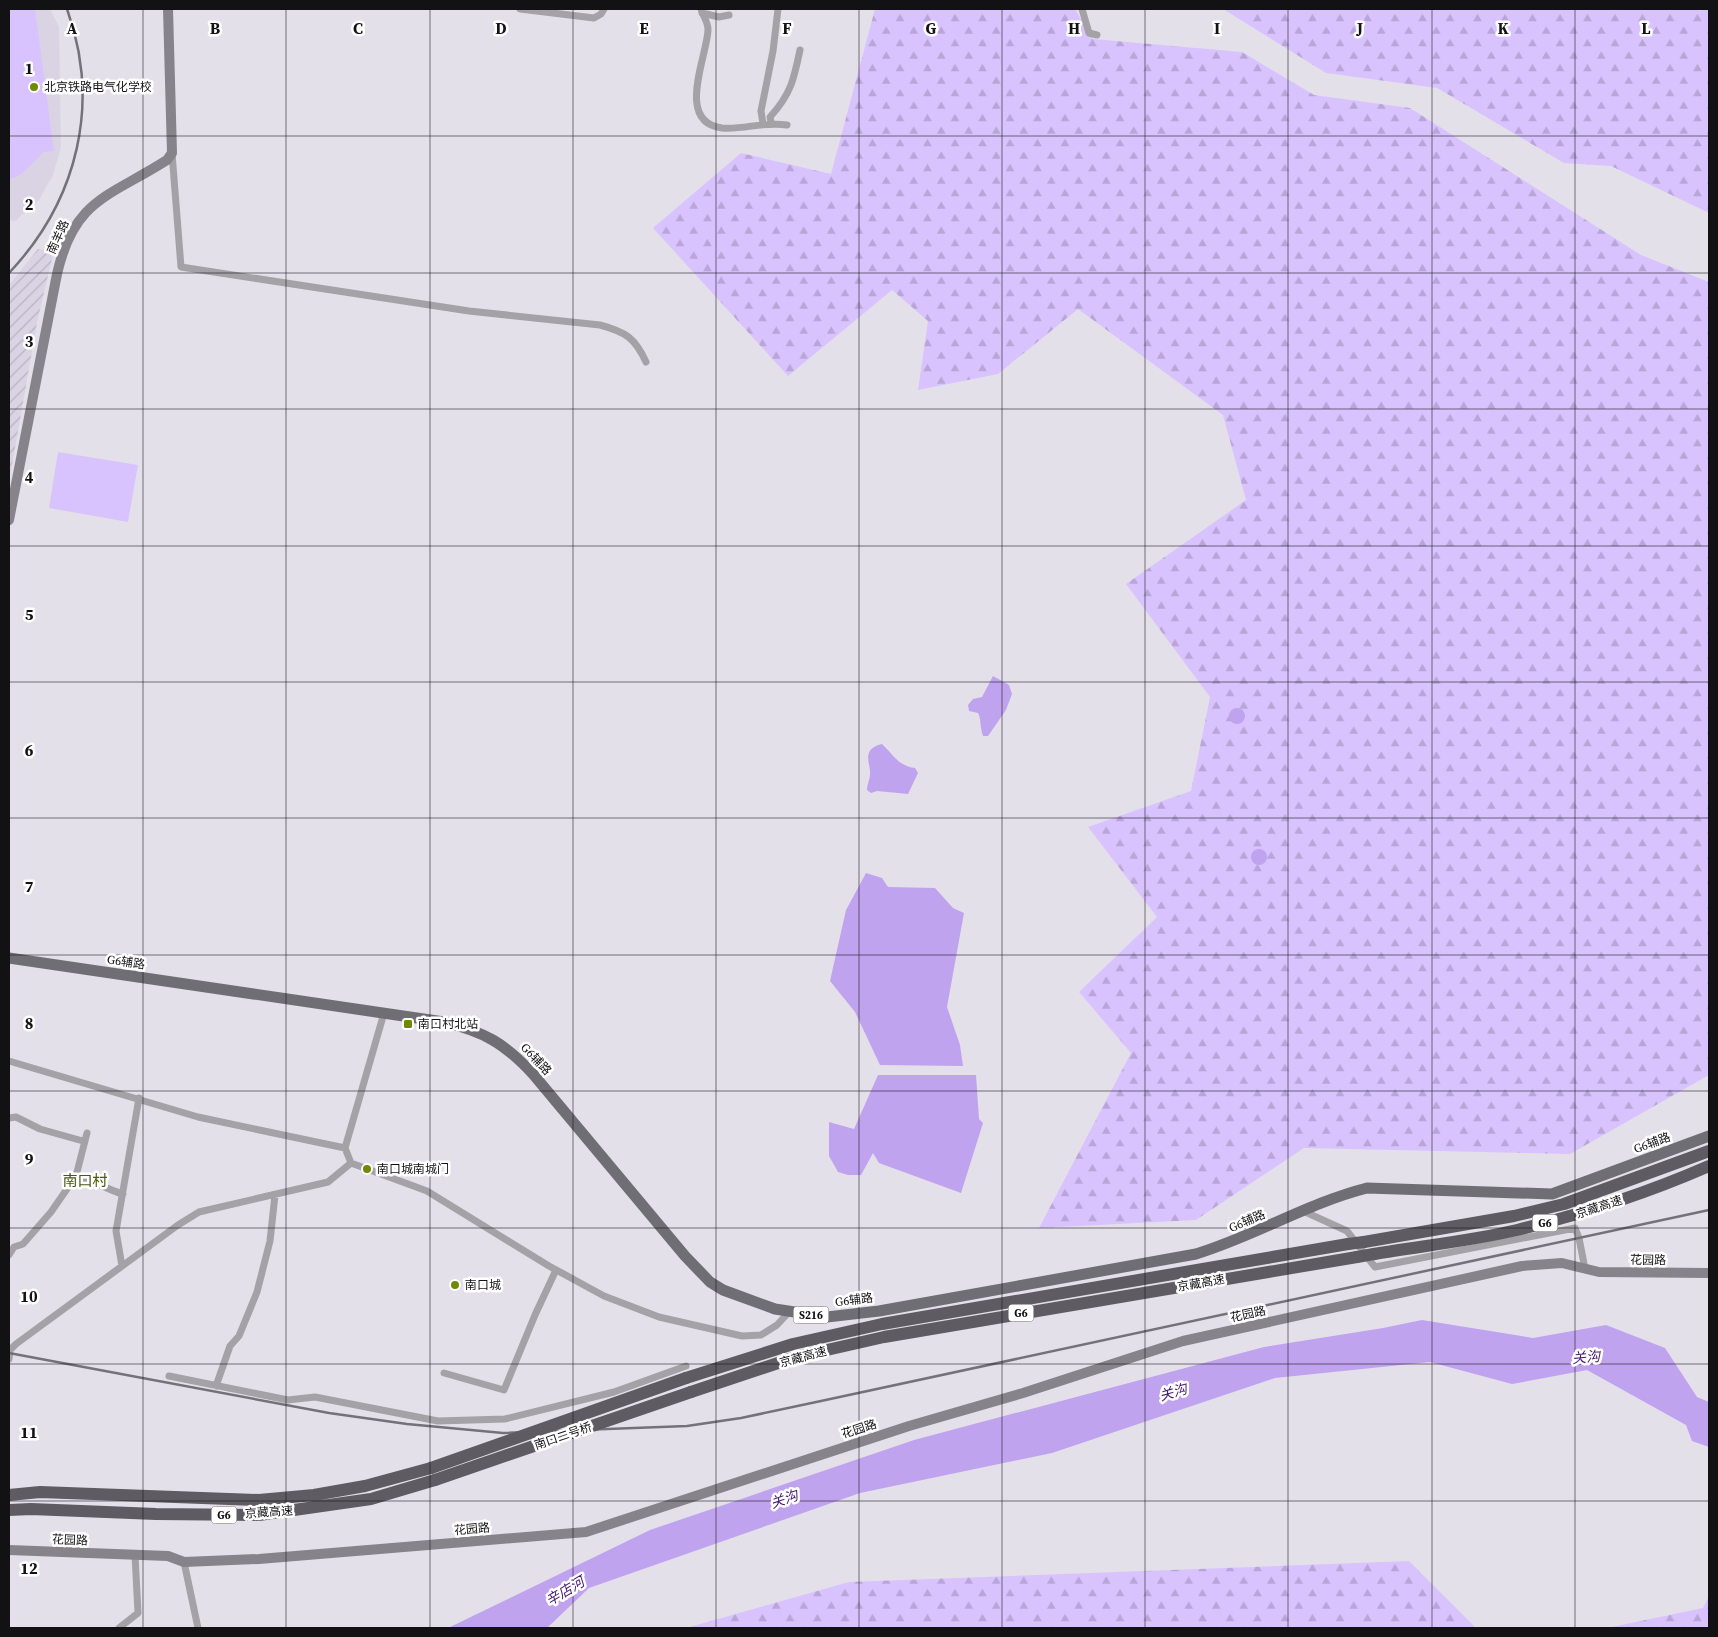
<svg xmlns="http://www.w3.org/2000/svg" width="1718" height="1637" viewBox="0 0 1718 1637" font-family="'Source Serif 4','Noto Sans SC',serif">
	<defs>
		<pattern id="industrial-furrows" width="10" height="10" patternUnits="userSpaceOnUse" patternTransform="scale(1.25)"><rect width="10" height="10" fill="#d9d3e4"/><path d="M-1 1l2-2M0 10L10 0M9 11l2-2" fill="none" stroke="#b9b4c3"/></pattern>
		<pattern id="forest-firs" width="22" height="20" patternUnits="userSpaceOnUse" patternTransform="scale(1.25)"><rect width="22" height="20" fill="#d9c3fe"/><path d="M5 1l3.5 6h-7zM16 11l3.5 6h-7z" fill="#b9a6d9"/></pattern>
	</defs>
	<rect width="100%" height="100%" fill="#e3e0ea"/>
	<!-- built -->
	<path fill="#d9d3e4" d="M9 9H50L59 27 61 147 53 175 39 200 15 221 9 220Z"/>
	<!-- industrial -->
	<path fill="url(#industrial-furrows)" d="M38 249 54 250 37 323 9 482V285Z"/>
	<!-- forest -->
	<path fill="url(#forest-firs)" d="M875 9H1075L1093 39 1242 52 1314 95 1410 108 1641 255 1709 282V1075L1570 1154 1304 1148 1196 1220 1039 1228 1131 1053 1079 992 1157 917 1088 827 1191 791 1210 697 1126 584 1246 500 1223 415 1078 309 998 374 918 390 928 321 892 290 788 376 653 228 741 153 831 174Z
		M1223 9H1709V213L1611 166 1564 163 1437 88 1326 73Z
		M1409 1561 1476 1628H686L849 1582Z
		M1709 1596V1628H1607L1703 1608Z"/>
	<!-- pitch -->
	<path fill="#d9c3fe" d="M9 9H35L54 151 43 152C33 163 24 176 9 179Z
		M58 452 138 465 128 522 49 508Z"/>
	<!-- water -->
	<path fill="#c0a3ee" d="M993 676 1009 685 1012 694 1006 710 988 736H983C980 728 981 718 978 713L969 711 968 705 973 699 982 697Z
		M1229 716a8 8 0 1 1 16 0a8 8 0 1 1-16 0Z
		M882 744C894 755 898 766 915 768L918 773 908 794 877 791 871 793 867 790C867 784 870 780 870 774 871 764 860 749 882 744Z
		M1251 857a8 8 0 1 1 16 0a8 8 0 1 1-16 0Z
		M866 873 882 878 888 887 935 888 953 908 964 913 947 1007 960 1045 963 1066 880 1065 855 1012 830 981 846 910Z
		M878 1075H976L979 1119 983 1123 961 1193 879 1163 873 1153 861 1175H848L838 1172 829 1156V1122L854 1129Z
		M1422 1320 1533 1338 1606 1325 1665 1348 1697 1397 1709 1402V1447L1692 1441 1686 1425 1587 1370 1512 1384 1430 1362 1275 1378 1052 1453 860 1493 589 1588 547 1628H448L650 1530 914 1440 1264 1347 1383 1328Z"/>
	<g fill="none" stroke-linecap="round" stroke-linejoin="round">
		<!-- street -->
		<path stroke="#a4a2a7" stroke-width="7" d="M520 9 594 18 601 14 604 9
			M701 9C703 17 708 21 708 30 707 57 675 122 722 128 744 130 764 121 787 125
			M1082 9 1089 33 1097 35
			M702 13 719 17 729 15
			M771 122 770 117C791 94 794 79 800 50
			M763 124 761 111 773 51 778 9
			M172 153 181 267 469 311 600 325C626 332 635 338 646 362
			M384 1013 345 1148 351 1163 427 1191 549 1266 604 1296 659 1317 742 1336 761 1335 777 1325 789 1312
			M9 1061 198 1117 345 1148
			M9 1118 16 1117 40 1129 83 1141
			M76 1176C90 1178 107 1190 123 1194
			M1303 1211 1347 1231 1375 1267 1575 1228 1579 1238 1585 1269
			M9 1255 14 1247 23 1244 51 1212 76 1176 87 1133
			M122 1266 116 1231 139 1098
			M9 1359 10 1350 16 1344 178 1225 199 1212 328 1182 351 1163
			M444 1373 504 1390 535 1315 556 1270
			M169 1376 288 1400 315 1397 438 1421 505 1419 614 1392 686 1366
			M216 1386 230 1346 239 1336 257 1292 270 1241 275 1195
			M184 1562 198 1628
			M119 1628 138 1613 135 1555"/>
		<!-- secondary -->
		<path stroke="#86848a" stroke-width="10" d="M9 520 57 274C74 199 109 197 167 160L172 153 168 9
			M9 1550 168 1556 184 1562 259 1559 586 1532 909 1426 1023 1393 1183 1341 1522 1266 1562 1263 1599 1272 1709 1273"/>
		<!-- primary -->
		<path stroke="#706e75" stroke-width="11" d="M9 958 444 1022C485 1032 504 1043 533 1074L685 1256 710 1282 723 1290 775 1309 827 1317 879 1311 1196 1254C1255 1236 1308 1203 1367 1188L1552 1194 1709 1136"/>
		<!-- highway -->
		<path stroke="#5e5b63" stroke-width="12" d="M1364 1242 1514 1216 1564 1204 1709 1151
			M1374 1254C1421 1246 1470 1241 1517 1230 1583 1214 1647 1193 1709 1166
			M686 1378 793 1344 882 1324 1348 1244
			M691 1392 796 1357 884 1337 1357 1257
			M9 1495 40 1492 259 1500 314 1495 365 1486 431 1468
			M9 1510 31 1509 156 1514 259 1515 371 1499 435 1480"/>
		<!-- rail -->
		<path stroke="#747279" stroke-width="2.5" d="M9 273C78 200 101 103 67 9
			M9 1353 329 1413 407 1424 503 1433 687 1426 741 1418 821 1401 1709 1210"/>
		<!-- highway-bridge -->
		<path stroke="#5e5b63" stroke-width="12" d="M1348 1244 1364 1242
			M1357 1257 1374 1254
			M431 1468 686 1378
			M435 1480 691 1392"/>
	</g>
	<!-- grid -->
	<path fill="none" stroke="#121114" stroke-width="1" stroke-opacity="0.55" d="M143 9V1628M286 9V1628M430 9V1628M573 9V1628M716 9V1628M859 9V1628M1002 9V1628M1145 9V1628M1288 9V1628M1432 9V1628M1575 9V1628M9 136H1709M9 273H1709M9 409H1709M9 546H1709M9 682H1709M9 818H1709M9 955H1709M9 1091H1709M9 1228H1709M9 1364H1709M9 1501H1709"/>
	<!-- markers -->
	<g fill="#708a00" stroke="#fff" stroke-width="2">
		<circle cx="34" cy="87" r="5"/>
		<rect x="403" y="1019" width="10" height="10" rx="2.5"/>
		<circle cx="367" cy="1169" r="5"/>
		<circle cx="455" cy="1285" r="5"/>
	</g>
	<g text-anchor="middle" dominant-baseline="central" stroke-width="5" stroke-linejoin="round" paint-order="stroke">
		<!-- shield labels -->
		<g fill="#fff" stroke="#59585a" stroke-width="1">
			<rect x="1532.5" y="1214.5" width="25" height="17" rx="4"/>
			<rect x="1008.5" y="1304.5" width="25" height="17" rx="4"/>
			<rect x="793.5" y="1306.5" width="35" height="17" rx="4"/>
			<rect x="211.5" y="1506.5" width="25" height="17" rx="4"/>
		</g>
		<g font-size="11" font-weight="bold" fill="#121114">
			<text x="1545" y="1223">G6</text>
			<text x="1021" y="1313">G6</text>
			<text x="811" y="1315">S216</text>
			<text x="224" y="1515">G6</text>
		</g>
		<!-- poi labels -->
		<g font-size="12" fill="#121114" stroke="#fff" text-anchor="start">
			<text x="44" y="87">北京铁路电气化学校</text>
			<text x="418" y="1024">南口村北站</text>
			<text x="377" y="1169">南口城南城门</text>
			<text x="465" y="1285">南口城</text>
		</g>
		<!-- street labels -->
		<g font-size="12" fill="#121114" stroke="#fff">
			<text transform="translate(58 237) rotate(-66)">南羊路</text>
			<text transform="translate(126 962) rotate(8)">G6辅路</text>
			<text transform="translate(536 1059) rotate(47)">G6辅路</text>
			<text transform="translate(1652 1143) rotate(-20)">G6辅路</text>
			<text transform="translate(1599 1207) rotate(-18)">京藏高速</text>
			<text transform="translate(1247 1221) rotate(-23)">G6辅路</text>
			<text transform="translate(1648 1260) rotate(1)">花园路</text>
			<text transform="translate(1201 1283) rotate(-10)">京藏高速</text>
			<text transform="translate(854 1300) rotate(-7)">G6辅路</text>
			<text transform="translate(1248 1314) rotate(-12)">花园路</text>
			<text transform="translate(803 1357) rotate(-15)">京藏高速</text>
			<text transform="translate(859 1429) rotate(-18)">花园路</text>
			<text transform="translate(563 1436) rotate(-19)">南口二号桥</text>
			<text transform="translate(269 1512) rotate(-4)">京藏高速</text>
			<text transform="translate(472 1529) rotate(-5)">花园路</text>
			<text transform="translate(70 1540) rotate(2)">花园路</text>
		</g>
		<!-- water labels -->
		<g font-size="14" font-style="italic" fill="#451970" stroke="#fff">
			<text transform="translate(1586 1357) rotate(-5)">关沟</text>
			<text transform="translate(1173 1392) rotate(-16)">关沟</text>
			<text transform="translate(784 1499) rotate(-19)">关沟</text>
			<text transform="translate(565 1591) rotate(-31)">辛店河</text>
		</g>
		<!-- quarter labels -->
		<g font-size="15" fill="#495a0d" stroke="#fff">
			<text x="85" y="1180">南口村</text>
		</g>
	</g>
	<g font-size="16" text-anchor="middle" font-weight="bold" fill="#121114" stroke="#fff" stroke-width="5" stroke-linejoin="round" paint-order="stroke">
		<text x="72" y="34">A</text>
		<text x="215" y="34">B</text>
		<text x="358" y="34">C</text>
		<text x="501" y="34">D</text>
		<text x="644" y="34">E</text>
		<text x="787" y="34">F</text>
		<text x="931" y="34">G</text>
		<text x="1074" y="34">H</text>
		<text x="1217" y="34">I</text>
		<text x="1360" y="34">J</text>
		<text x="1503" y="34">K</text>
		<text x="1646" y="34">L</text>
		<text x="29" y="74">1</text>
		<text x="29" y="210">2</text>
		<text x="29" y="347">3</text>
		<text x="29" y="483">4</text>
		<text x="29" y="620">5</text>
		<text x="29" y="756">6</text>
		<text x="29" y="892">7</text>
		<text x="29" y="1029">8</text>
		<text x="29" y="1165">9</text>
		<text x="29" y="1302">10</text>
		<text x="29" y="1438">11</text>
		<text x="29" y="1574">12</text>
	</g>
	<!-- border -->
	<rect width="1718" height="1637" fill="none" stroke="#121114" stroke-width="20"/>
</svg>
